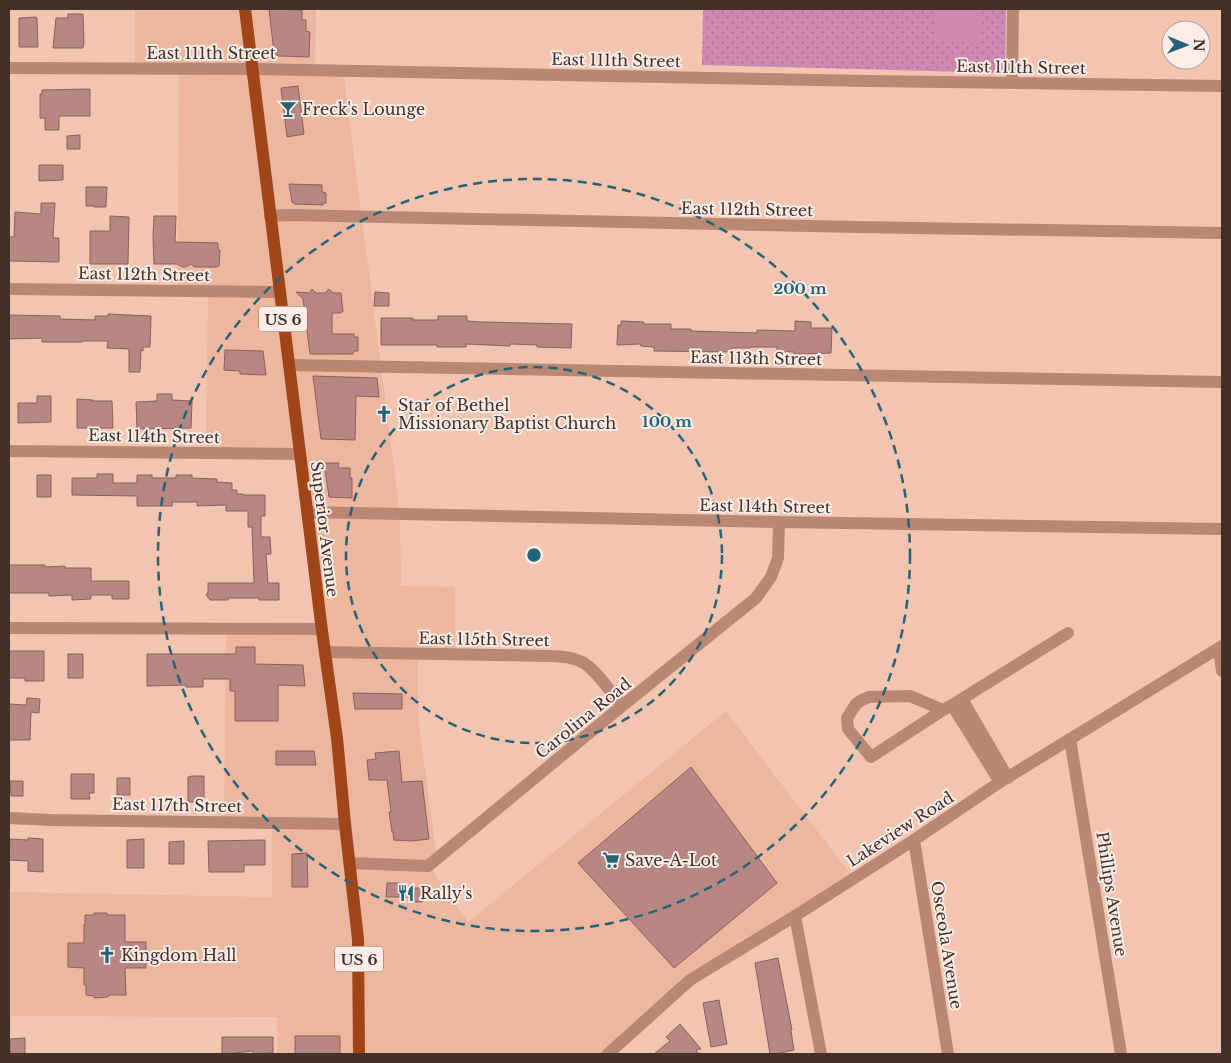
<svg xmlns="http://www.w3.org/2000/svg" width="1231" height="1063" viewBox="0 0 1231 1063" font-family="'Libre Baskerville',serif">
	<defs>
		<pattern id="grass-dots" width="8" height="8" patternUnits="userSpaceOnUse" patternTransform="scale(1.25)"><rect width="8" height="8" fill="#ce89b2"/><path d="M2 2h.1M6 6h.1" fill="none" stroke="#a97091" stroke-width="1.8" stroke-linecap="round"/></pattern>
	</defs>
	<rect width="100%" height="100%" fill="#f3c4b0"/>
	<!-- built -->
	<path fill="#edb69f" d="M135 9H316L315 70 343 71 400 514 401 586 455 587V654H418V717L437 859 429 866 468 922 726 711 854 879 690 980 608 1054H277V1017L9 1016V892L272 897V823L224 822 226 629H322L299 454 206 453 208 291H177L179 69 135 68Z"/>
	<!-- grass -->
	<path fill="url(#grass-dots)" d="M703 9H1006L1005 73 702 65Z"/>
	<!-- pitch -->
	<path fill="#ce89b2" d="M935 9H981V43L934 42Z"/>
	<!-- building -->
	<path fill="#b88783" stroke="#8d5f5b" d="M269 9 302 10V20H306V31L310 32 309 57 278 56 274 53Z
		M68 14H83L84 42 83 48H53L56 18H68Z
		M36 17V18H37L38 47H19V18Z
		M298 86 304 134 287 137 281 88Z
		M90 89V116H59V130H45V118H40V94H42V90Z
		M80 135V149H67V136Z
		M39 165H63V180L39 181Z
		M289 184 322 185V192L326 193V203H323V205L295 204 292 202Z
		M86 187H107L106 207H94V206H86Z
		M41 203H55L53 238H59V262L9 261V237H14L15 212 41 214Z
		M110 216 129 217 128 264H90V231H110Z
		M154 216H176L175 242 218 243V249L220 250 219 266 216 267H194L191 264 185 267H183L177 264H154L153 236Z
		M312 289 316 293H325L329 289 333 293H341L343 312H341V313H332V334H354V337H358V351H354L353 354H310L303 299 296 292 309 293Z
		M375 292 389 293V306H374Z
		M108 314 151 316 150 347H143V351L141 350 140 372H129V349L107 348 108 341H82V342H42V338L9 339V315L60 316V319L95 320V316H108Z
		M438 316H467V321L482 322 572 324 571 348 537 347V345L510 344V346L466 344V347H437V345H381V318H413V320H438Z
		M621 321 644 322V324H671V329H691V331L757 333V330L795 331V321L811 322V328H832L831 353 794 354V352H777V347H750V348H731V352L654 351V347L641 346 640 344 617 345 618 325H621Z
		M225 350 263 351 266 375 240 374V371L224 370Z
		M313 376 377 378 379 397 356 396 355 440 321 439Z
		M157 394H172V400L192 401 191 428 137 429 136 402 157 401Z
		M37 396H51V422L18 423V403H37Z
		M77 399 93 400V401H112L113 428H77Z
		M324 463H339L338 468H350V478H352V498L329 497Z
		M97 474H113V483H137V475H152V478H176V475H192V478L217 479V482L232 483V490H237V494H243V495H265V516H261V537H270L271 554H266L268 583H279V600H259V598H228V600H210L206 595 208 592V583H254L252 527H248V511H226V505L197 506V502H172V506H137V496L72 495V478H97Z
		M37 475H51V497H37Z
		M9 565H45V567L65 566V568H91V581H129V599H112V595H91V599L72 600V595L49 596V593H9Z
		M236 647H255V664L303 665 305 686 278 685V721H235V691H230V679H203V687H186V685L147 686V654H236Z
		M9 651H44V681H25V678H9Z
		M68 654H83V678H68Z
		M353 693 402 694V709H355Z
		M27 698 40 699 39 713 31 712 30 740H9V704L26 705Z
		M276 751H314L316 765H276Z
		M399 751 402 782 422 781 429 839 411 841 394 840 393 832H392L389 812H391L387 780H369L367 760 376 759 375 753Z
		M691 767 777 883 674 968 578 863Z
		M71 774H94V793H89L90 799H71Z
		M192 776H204V802H188V777Z
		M117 778H130V795H117Z
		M10 781H23V796H11Z
		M28 838 43 839V872L28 871V861L9 860 10 839 28 840Z
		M144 839V868H127V840Z
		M265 840V865H244V872H209L208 841Z
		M184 841V864H169V842Z
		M307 853 308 887H292V854Z
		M387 883H399V888H422V902H412V897H386Z
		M94 913H107V915H125V942H146V968H125L126 995H109L108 997 94 998V996L86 995V985H84V968L68 967V943H84V924L85 925V915H94Z
		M778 958 792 1030 791 1031 794 1050 776 1054H770L755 963Z
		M719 1000 727 1044 711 1047 703 1003Z
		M680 1024 701 1049 696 1050 699 1054H654L670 1041 666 1037Z
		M295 1036H340V1054H295Z
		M222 1037H273V1053H266V1054H254L253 1051 234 1053V1054H222Z
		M25 1038V1054H10V1039Z"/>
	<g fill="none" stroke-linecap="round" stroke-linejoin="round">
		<!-- minor -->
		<path stroke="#ba8772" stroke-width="12" d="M9 68 252 69 869 81 1222 86
			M1012 83 1013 9
			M270 216 290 215 857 227 1222 233
			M9 289 279 292
			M289 365 1222 382
			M9 451 299 454
			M307 512 779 522 1222 529
			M9 628 321 629
			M1219 649 1222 671
			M325 652 549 656C561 656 574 657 584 663 598 672 611 693 622 706
			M962 699 1008 778
			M952 705 1000 782
			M943 710 910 696 869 697 862 700 856 704 847 718 848 729 871 757 943 710 952 705 1068 633
			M1070 739 1121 1054
			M9 818 50 820 345 824
			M914 840 948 1054
			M350 863 428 866 622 706 756 598 771 577 778 558 779 522
			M795 916 821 1054
			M608 1054 690 980 795 916 914 840 1000 782 1222 646"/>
		<!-- major -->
		<path stroke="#9f4517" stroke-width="12" d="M245 9 322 631 337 738 345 824 358 939 359 1054"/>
	</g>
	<!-- distance rings -->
	<g fill="none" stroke="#236378" stroke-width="2.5" stroke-dasharray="9 6">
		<circle cx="534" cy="555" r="188"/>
		<circle cx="534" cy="555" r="376"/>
	</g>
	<!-- icons -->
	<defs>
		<g id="bar-bare" transform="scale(1.35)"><path d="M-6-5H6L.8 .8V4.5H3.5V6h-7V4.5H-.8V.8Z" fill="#236378" stroke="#fcede7" stroke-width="2.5" paint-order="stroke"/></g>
		<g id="church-bare" transform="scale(1.35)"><path d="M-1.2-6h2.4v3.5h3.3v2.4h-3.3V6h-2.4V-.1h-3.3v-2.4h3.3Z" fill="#236378" stroke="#fcede7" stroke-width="2.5" paint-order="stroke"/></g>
		<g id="supermarket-bare" transform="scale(1.35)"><path d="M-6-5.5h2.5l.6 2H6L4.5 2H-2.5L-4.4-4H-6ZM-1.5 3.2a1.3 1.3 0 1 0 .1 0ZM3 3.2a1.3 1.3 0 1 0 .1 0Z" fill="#236378" stroke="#fcede7" stroke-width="2.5" paint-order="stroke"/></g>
		<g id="restaurant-bare" transform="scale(1.35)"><path d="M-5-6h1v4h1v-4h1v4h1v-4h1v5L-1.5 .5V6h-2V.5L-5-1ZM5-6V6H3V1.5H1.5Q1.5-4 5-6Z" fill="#236378" stroke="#fcede7" stroke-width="2.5" paint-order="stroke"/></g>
	</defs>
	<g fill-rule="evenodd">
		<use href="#bar-bare" x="288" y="109"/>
		<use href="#church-bare" x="384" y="414"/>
		<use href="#supermarket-bare" x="611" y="860"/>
		<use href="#restaurant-bare" x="406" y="893"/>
		<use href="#church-bare" x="107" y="955"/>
	</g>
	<g text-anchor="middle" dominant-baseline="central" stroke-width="4" stroke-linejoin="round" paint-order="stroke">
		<!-- shield labels -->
		<g fill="#fcede7" stroke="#7a6961" stroke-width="1">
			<rect x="259" y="306.5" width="48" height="25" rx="4"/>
			<rect x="335" y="946.5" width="48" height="25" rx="4"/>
		</g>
		<g font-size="15" font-weight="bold" fill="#433028">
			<text x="283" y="319">US 6</text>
			<text x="359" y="959">US 6</text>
		</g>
		<!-- street labels -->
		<g font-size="16" fill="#433028" stroke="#fcede7">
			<text x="211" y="53">East 111th Street</text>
			<text transform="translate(616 60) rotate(1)">East 111th Street</text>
			<text transform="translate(1021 67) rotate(1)">East 111th Street</text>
			<text transform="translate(747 209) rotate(1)">East 112th Street</text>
			<text transform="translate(144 274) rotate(1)">East 112th Street</text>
			<text transform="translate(756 358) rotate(1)">East 113th Street</text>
			<text transform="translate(154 436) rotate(1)">East 114th Street</text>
			<text transform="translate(765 506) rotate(1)">East 114th Street</text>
			<text transform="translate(325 529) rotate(83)">Superior Avenue</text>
			<text transform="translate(484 639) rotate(1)">East 115th Street</text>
			<text transform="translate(583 718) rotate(-39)">Carolina Road</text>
			<text transform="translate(177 805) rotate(1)">East 117th Street</text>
			<text transform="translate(900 829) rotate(-33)">Lakeview Road</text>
			<text transform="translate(1112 894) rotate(81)">Phillips Avenue</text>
			<text transform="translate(947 945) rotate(81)">Osceola Avenue</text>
		</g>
		<!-- poi labels -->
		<g font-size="16" fill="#433028" stroke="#fcede7" text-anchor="start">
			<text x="302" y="109">Freck's Lounge</text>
			<text x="398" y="405">Star of Bethel<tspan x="398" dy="18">Missionary Baptist Church</tspan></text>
			<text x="625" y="860">Save-A-Lot</text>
			<text x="420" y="893">Rally's</text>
			<text x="121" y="955">Kingdom Hall</text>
		</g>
	</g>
	<circle cx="534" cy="555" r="8" fill="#236378" stroke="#fcede7" stroke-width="2.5"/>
	<g font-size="15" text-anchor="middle" font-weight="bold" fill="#236378" stroke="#fcede7" stroke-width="4" stroke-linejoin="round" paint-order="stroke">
		<text x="800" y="294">200 m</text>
		<text x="667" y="427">100 m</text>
	</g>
	<!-- border -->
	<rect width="1231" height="1063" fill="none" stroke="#433028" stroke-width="20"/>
	<!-- north arrow -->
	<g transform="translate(1186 45) rotate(91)"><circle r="24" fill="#fcede7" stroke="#b2a19b"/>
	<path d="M0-4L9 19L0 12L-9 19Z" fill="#236378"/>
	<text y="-8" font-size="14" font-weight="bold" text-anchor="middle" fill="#433028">N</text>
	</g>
</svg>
